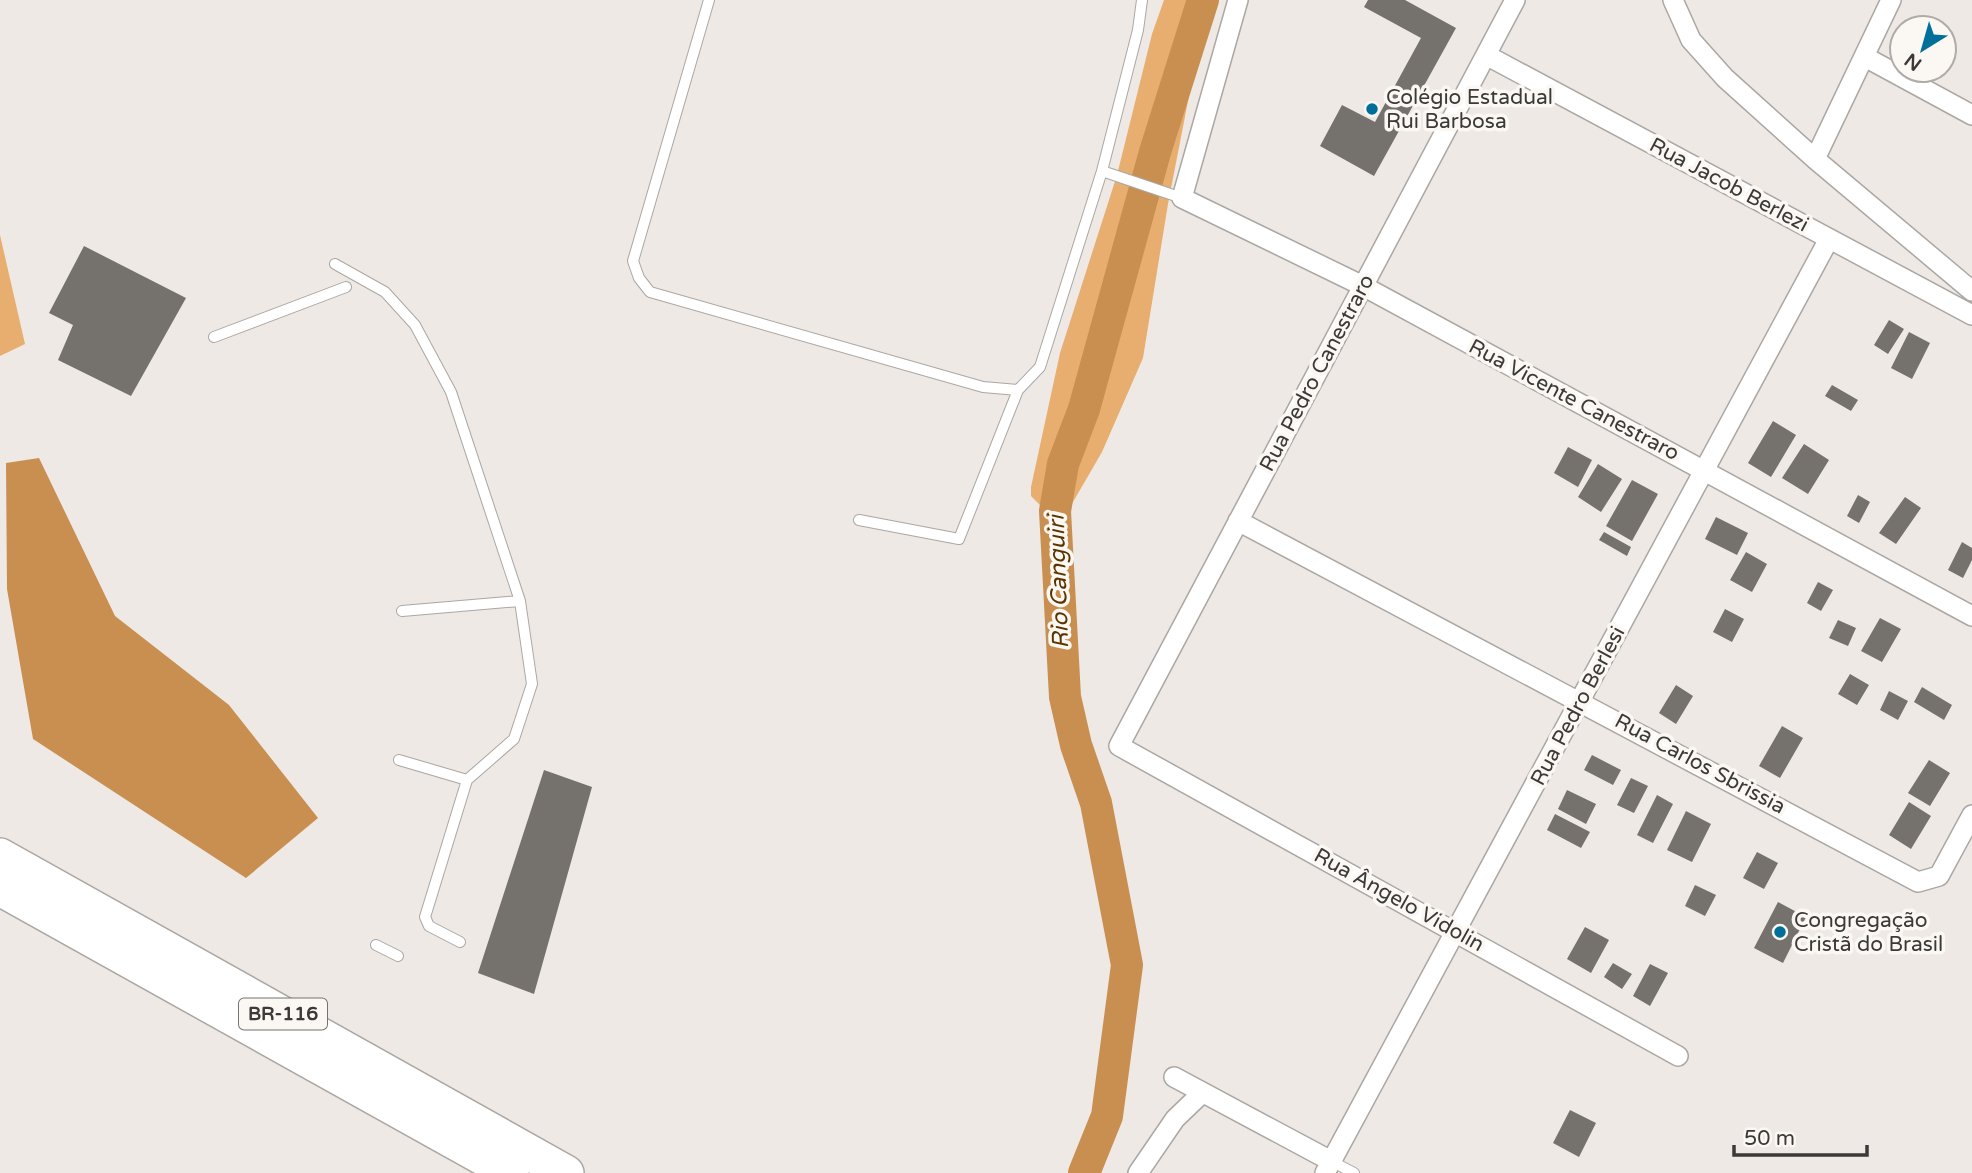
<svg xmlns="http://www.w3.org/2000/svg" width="1972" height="1173" viewBox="0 0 1972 1173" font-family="'Varela Round',sans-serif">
	<rect width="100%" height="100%" fill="#eee9e5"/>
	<!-- forest -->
	<path fill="#e8ae6f" d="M1164 0H1211L1201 34 1168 204 1143 358 1102 452 1062 521 1051 516 1031 496V487L1060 353 1117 175 1152 34Z
		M0 235 25 344 0 356Z"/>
	<!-- water -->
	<path fill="#c88f51" d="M39 458 115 616 229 705 318 818 246 878 33 739 7 589 6 463Z"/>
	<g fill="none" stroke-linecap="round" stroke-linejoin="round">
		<!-- river -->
		<path stroke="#c88f51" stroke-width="32" d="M1084 1173 1107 1116 1127 965 1096 803 1076 745 1065 697 1055 511 1063 464 1084 409 1155 152 1203 0"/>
	</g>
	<!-- building -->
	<path fill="#75716d" d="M1368 0H1405L1456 28 1374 176 1320 146 1342 105 1375 122 1421 38 1364 7Z
		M84 246 186 298 131 396 58 360 73 325 49 313Z
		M1889 320 1904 329 1888 354 1874 345Z
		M1909 332 1930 343 1912 379 1891 368Z
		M1832 385 1858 400 1851 411 1825 396Z
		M1773 421 1796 435 1771 477 1748 463Z
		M1804 444 1829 460 1808 494 1782 478Z
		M1568 447 1592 460 1578 487 1554 473Z
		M1598 464 1622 479 1601 512 1578 497Z
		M1632 480 1658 494 1632 541 1606 526Z
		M1858 495 1870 502 1859 523 1847 516Z
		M1905 497 1921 508 1896 544 1879 533Z
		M1716 517 1748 533 1737 555 1705 539Z
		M1604 532 1631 547 1627 556 1599 540Z
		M1962 542 1972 548V560L1963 578 1948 570Z
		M1746 552 1767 564 1752 592 1730 580Z
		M1818 582 1833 590 1821 611 1807 603Z
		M1725 609 1744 619 1732 642 1713 632Z
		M1880 618 1901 629 1882 662 1861 651Z
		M1838 620 1856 628 1848 646 1829 638Z
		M1850 674 1869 685 1857 705 1838 694Z
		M1676 685 1693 696 1676 724 1659 713Z
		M1922 687 1952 705 1944 720 1914 702Z
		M1889 691 1908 701 1898 720 1880 710Z
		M1782 726 1803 738 1780 778 1759 766Z
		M1592 755 1621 770 1613 785 1584 770Z
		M1929 760 1950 773 1930 806 1908 793Z
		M544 770 592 787 534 994 478 973Z
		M1631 778 1648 786 1634 813 1617 805Z
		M1567 790 1596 804 1586 824 1558 809Z
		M1657 795 1673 804 1653 843 1637 835Z
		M1909 802 1931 816 1911 849 1889 835Z
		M1686 811 1711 824 1692 862 1667 850Z
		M1555 814 1590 832 1581 848 1547 830Z
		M1757 852 1778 863 1764 889 1743 878Z
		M1695 885 1716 895 1705 916 1685 906Z
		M1778 902 1806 917 1783 963 1754 948Z
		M1585 927 1609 940 1591 973 1567 959Z
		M1613 963 1632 974 1622 989 1604 977Z
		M1650 964 1668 973 1650 1006 1633 996Z
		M1570 1110 1596 1123 1579 1157 1553 1143Z"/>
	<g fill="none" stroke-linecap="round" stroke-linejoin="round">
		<!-- lane casing -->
		<g stroke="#aba7a3" stroke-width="12">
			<path id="lane" d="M709 0 633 261 639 278 650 292 983 387 1018 390 1040 367 1102 171 1138 30 1142 0
				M1102 171 1182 198
				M335 264 385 292 415 325 451 392 520 601 532 684 514 739 467 780
				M214 337 346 287
				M859 520 959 539 1018 390
				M402 611 520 601
				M399 760 467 780 425 917 429 926 460 942
				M376 945 398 956
				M1331 1161 1354 1173"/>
		</g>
		<!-- street casing -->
		<g stroke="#aba7a3" stroke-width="22">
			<path id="street" d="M1238 0 1182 198 1363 286 1972 616
				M1515 0 1119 746 1678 1056
				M1673 0 1691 40 1725 78 1815 159 1972 291
				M1486 55 1972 315
				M1865 57 1972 115
				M1815 159 1891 0
				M1238 521 1918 882 1939 876 1972 815
				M1174 1077 1331 1161
				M1138 1173 1175 1119 1202 1093
				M1325 1173 1829 239"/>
		</g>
		<!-- highway casing -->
		<g stroke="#aba7a3" stroke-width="38">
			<path id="highway" d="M0 856 566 1173
				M0 888 511 1173"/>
		</g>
		<!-- lane -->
		<use href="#lane" stroke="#fff" stroke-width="10"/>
		<!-- street -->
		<use href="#street" stroke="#fff" stroke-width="19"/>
		<!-- highway -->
		<use href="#highway" stroke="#fff" stroke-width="35"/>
	</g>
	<!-- markers -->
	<g fill="#006f9a" stroke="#fbf7f2" stroke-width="2.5">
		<circle cx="1372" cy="109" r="7"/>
		<circle cx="1780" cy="932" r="7"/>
	</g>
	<g text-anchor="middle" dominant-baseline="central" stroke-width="7" stroke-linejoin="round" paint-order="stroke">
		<!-- shield labels -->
		<rect fill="#fbf7f2" stroke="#757370" stroke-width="2" x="239" y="998.5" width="88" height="31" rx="5"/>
		<g font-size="19" font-weight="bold" fill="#3b3a38">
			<text x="283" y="1014">BR-116</text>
		</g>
		<!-- poi labels -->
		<g font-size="21" fill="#3b3a38" stroke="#fbf7f2" text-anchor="start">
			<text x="1386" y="97">Colégio Estadual<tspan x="1386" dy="24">Rui Barbosa</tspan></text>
			<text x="1794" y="920">Congregação<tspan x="1794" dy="24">Cristã do Brasil</tspan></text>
		</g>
		<!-- street labels -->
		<g font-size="21" fill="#3b3a38" stroke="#fbf7f2">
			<text transform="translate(1729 185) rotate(28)">Rua Jacob Berlezi</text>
			<text transform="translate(1317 373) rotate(-62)">Rua Pedro Canestraro</text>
			<text transform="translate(1574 400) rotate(28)">Rua Vicente Canestraro</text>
			<text transform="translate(1578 706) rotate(-62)">Rua Pedro Berlesi</text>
			<text transform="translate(1700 764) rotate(28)">Rua Carlos Sbrissia</text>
			<text transform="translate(1399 900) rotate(29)">Rua Ângelo Vidolin</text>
		</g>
		<!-- water labels -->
		<g font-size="23" font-style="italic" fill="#5b3500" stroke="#fbf7f2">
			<text transform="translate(1059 582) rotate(-92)">Rio Canguiri</text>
		</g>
	</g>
	<!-- north arrow -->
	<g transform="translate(1923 49) rotate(217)"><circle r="33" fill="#fbf7f2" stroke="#aeaba8" stroke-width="2"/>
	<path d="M0-5L12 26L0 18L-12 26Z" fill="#006f9a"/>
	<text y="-10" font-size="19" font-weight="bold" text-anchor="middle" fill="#3b3a38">N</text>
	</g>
	<!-- scale -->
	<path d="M1734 1145v10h133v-10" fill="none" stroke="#3b3a38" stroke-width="3.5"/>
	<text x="1744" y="1145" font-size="21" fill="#3b3a38" stroke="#fbf7f2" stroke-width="5" paint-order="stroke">50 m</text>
</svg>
